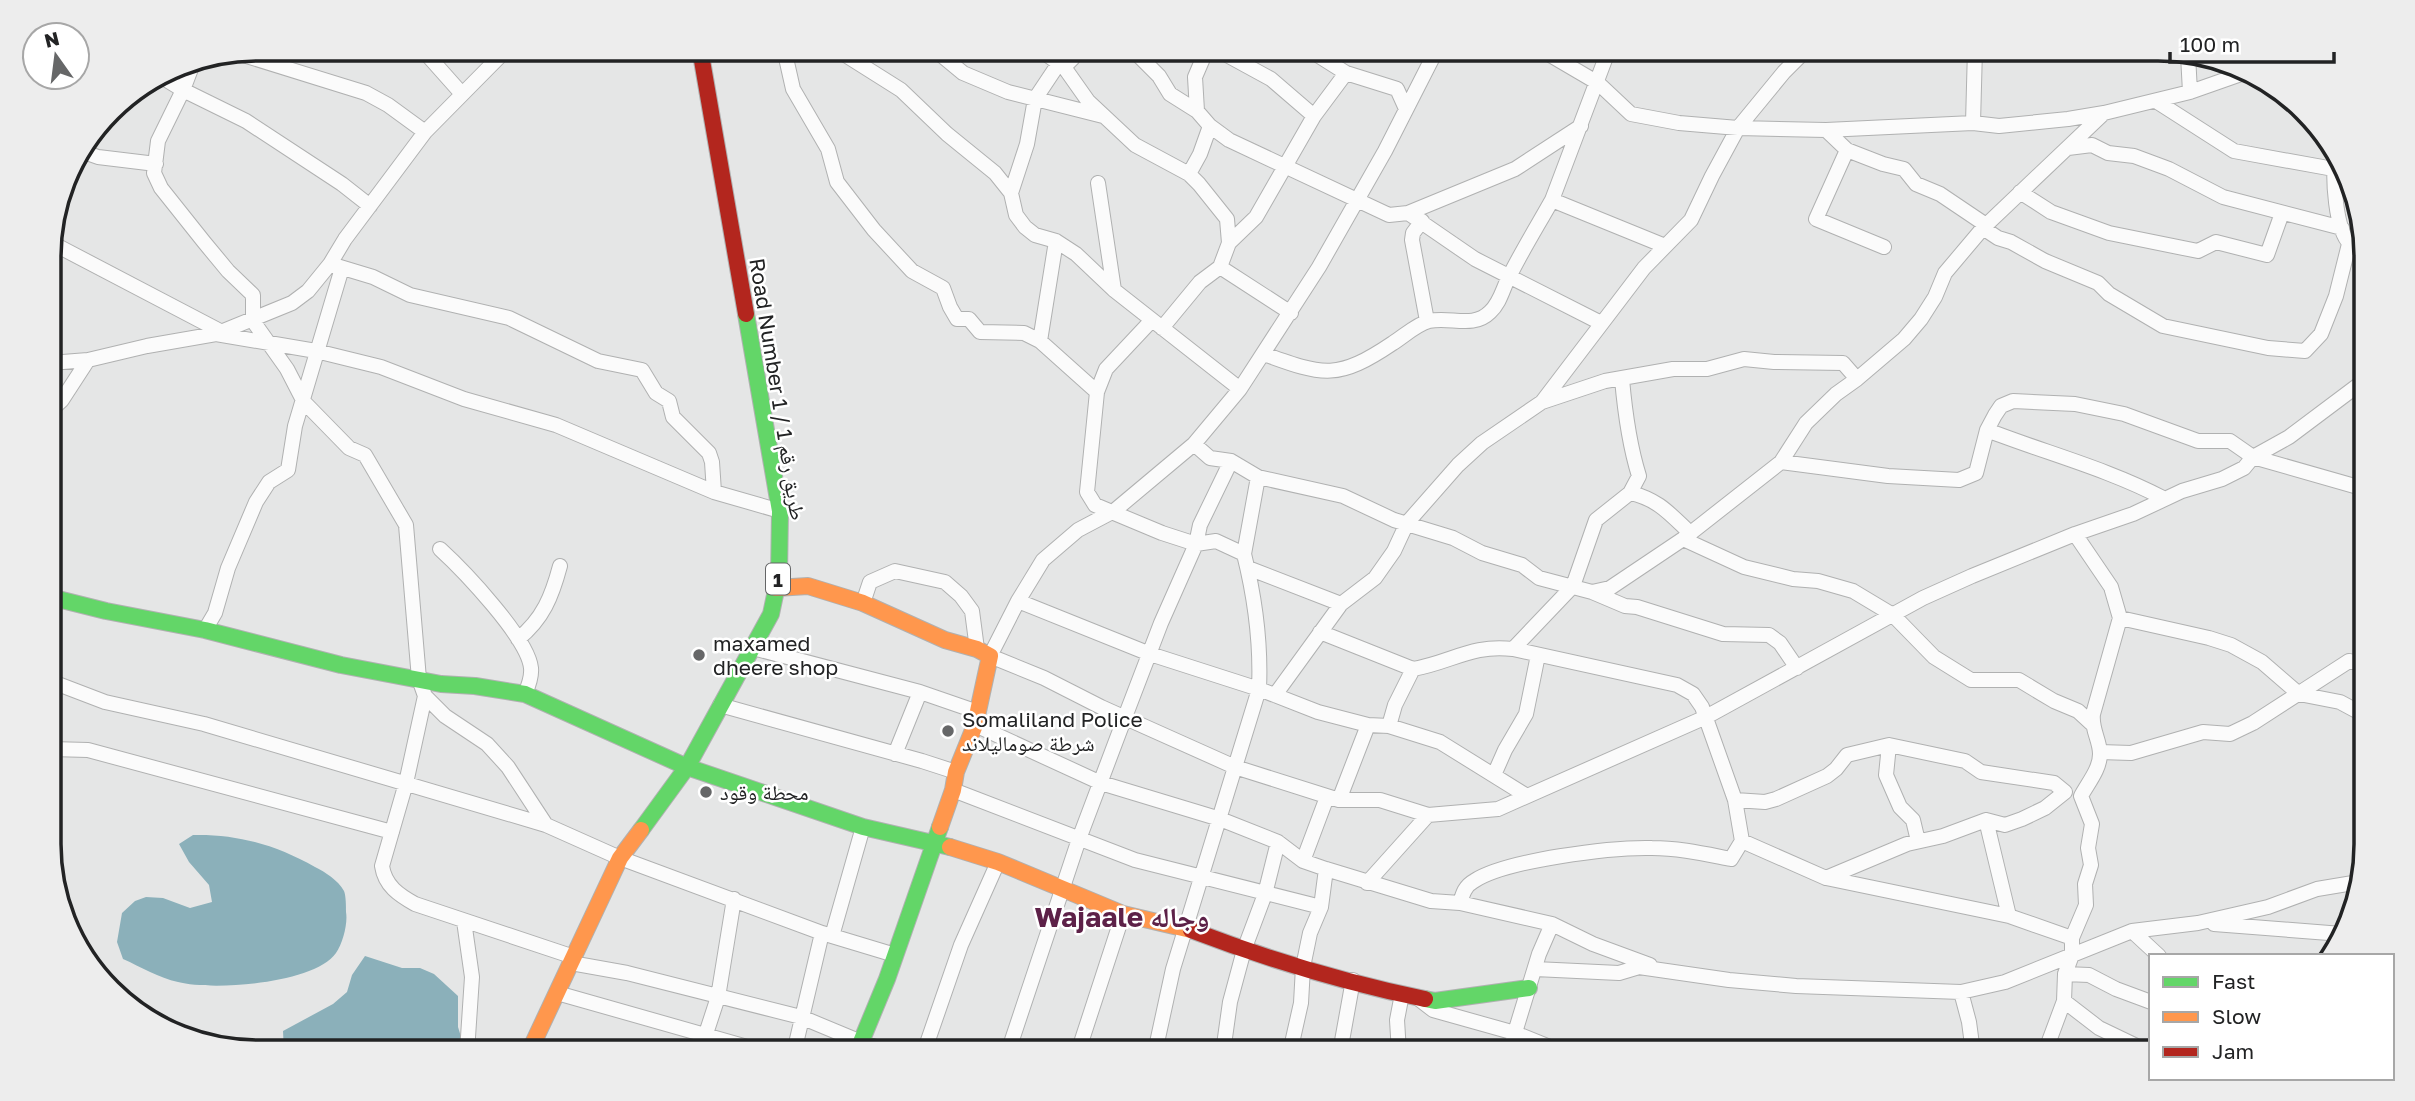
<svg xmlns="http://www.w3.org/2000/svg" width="2415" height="1101" viewBox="0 0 2415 1101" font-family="'Golos Text','Noto Naskh Arabic',sans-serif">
	<rect width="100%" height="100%" fill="#e5e6e6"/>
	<!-- water -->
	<path fill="#8bb0ba" d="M193 835C238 834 276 845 315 867 325 872 338 880 344 891 346 896 346 906 346 912 348 923 343 943 336 953 314 984 212 991 178 982 159 978 141 967 123 959L117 942 122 913 135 901 146 897 163 898 190 908 212 902 209 885 189 862 179 844Z
		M365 956 402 968H420L434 974 458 996V1027L462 1040 458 1052H284L283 1031 333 1004 347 992 352 975Z"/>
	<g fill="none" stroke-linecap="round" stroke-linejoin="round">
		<!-- street casing -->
		<g stroke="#b0b1b1" stroke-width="16">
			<path id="street" d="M422 49 462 94
				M784 49 793 89 828 149 837 182 874 230 912 271 943 288 950 307 957 319H969L980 332 1024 333 1040 341 1097 392
				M836 49 901 90 947 134 995 173 1011 193 1016 215 1025 227 1035 235 1056 241 1076 254 1114 290 1240 389
				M934 49 963 73 1008 92 1103 116
				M1039 49 1064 67 1088 101 1135 145 1189 174 1199 184 1227 219 1229 243
				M1132 49 1159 76 1170 94 1197 111 1210 126 1229 140 1389 215 1408 213 1515 169 1581 126
				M1216 49 1271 79 1314 116
				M1308 49 1346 73 1397 89 1406 109
				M1540 49 1598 83 1631 114 1679 123 1738 128 1826 130 1973 123 1999 126 2068 119 2104 113 2190 92 2247 72
				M1609 49 1552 200 1665 246
				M237 53 366 93 388 105 425 132
				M2188 55 2190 92
				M194 61 183 90 158 141 154 173 161 188 204 242 228 271 253 295V321L287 369 304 402 349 448 365 455 406 525 419 679 425 696 445 716 487 744 508 767 546 825 620 858 822 933
				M1064 67 1073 58V49
				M160 76 183 90 246 121 342 184 370 206
				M2156 101 2234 151 2339 170
				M1197 111 1195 77 1207 49
				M1973 123 1975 49
				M1826 130 1847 150 1883 164 1904 169 1916 184 1940 194 1986 225
				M2068 148 2092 145 2108 153 2134 156 2169 169 2223 197 2342 228
				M1847 150 1816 219 1884 247
				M81 151 98 157 156 164
				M2335 159C2333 179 2335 229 2350 244 2353 248 2360 250 2364 253
				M1189 174 1200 154 1210 126
				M1098 183 1114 290
				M2020 192 2051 212 2109 233 2198 251 2216 242 2267 255 2282 213
				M1011 193 1027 144 1035 99 1059 63
				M1408 213 1475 259 1601 323
				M1422 221 1413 233 1412 240 1427 321
				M1983 228 1998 238 2011 242 2045 261 2098 283 2109 294 2163 326 2268 348 2305 351 2321 334 2336 296 2349 244
				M50 242 222 332
				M330 264 373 277 410 295 509 318 598 361 642 370 656 393 669 401 673 417 709 453 712 462 714 492
				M1220 267 1291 313
				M1152 320 1106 369 1097 392 1087 492 1095 505 1162 533 1196 544 1216 541 1244 554C1255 598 1261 645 1259 689L1173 969 1155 1052
				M1162 328 1200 282 1220 267 1229 243 1256 217 1314 116 1346 73
				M216 334 316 351 381 367 464 399 556 425 714 492 780 511
				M1040 341 1056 241
				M1264 354C1324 376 1338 380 1393 343 1404 336 1417 324 1429 321 1450 316 1473 329 1490 312 1501 302 1503 287 1510 275 1523 249 1538 225 1552 200
				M50 363 88 360 147 346 216 334 292 303 308 291 330 264 345 239 425 132 507 49
				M1622 379C1625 413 1629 444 1639 476L1630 493C1658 499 1670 514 1690 533
				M1542 402 1644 268 1691 220 1712 176 1738 128 1784 72 1807 49
				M50 411 62 400 88 360
				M1987 430C2046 453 2108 469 2163 498
				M1194 444 1210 458 1231 461 1258 477 1343 496 1394 520 1453 538 1482 553 1522 565 1539 578 1592 592 1625 606 1637 607 1723 634 1769 635 1780 643 1797 668
				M1781 462 1888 476 1959 480 1976 473 1987 430 1995 415 2001 406 2013 401 2075 404 2124 414 2198 441H2230L2253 457 2365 489
				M1683 539 1744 567 1793 579 1818 581 1853 591 1893 615 1934 657 1971 680H2019L2054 701 2078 711 2091 723
				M440 549C463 570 528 638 531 668 532 677 528 687 525 694
				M1244 554 1258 477
				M1248 568 1341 604
				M1592 592 1610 588 1683 539 1781 462 1806 423 1836 394 1857 379 1904 339 1921 319 1935 297 1945 273 1983 228 2104 113
				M1018 601 1150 654 1259 689 1318 712 1368 725 1389 726 1440 742 1527 796
				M863 603 870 582 895 571 945 582 961 596 972 611 977 649
				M2120 618 2209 638 2231 645 2262 662 2299 694 2340 702 2366 716
				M205 630 215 613 228 568 256 502 269 482 288 470 295 426 342 268
				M1320 632 1413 669
				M518 639C543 619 552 596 560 566
				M753 648 920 692 978 712
				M1513 649 1677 685 1693 694 1702 707 1735 800 1742 841
				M50 681 105 702 204 724 546 825
				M1275 695 1341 604 1375 578 1394 551 1407 523 1458 465 1482 443 1542 402 1605 381 1673 369H1707L1744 359 1774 362 1843 363 1857 379
				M425 696 406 783 382 866C385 886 399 895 415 904L574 957
				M720 705 922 761 956 772
				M975 725 1101 783 1220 819 1278 842 1303 861 1326 869 1431 901 1460 903 1552 924 1593 944 1650 965
				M1389 726 1395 705 1413 669C1452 662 1472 644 1513 649L1573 586 1596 520 1630 493
				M1889 745 1886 775 1900 807 1913 820 1918 841
				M51 749 88 750 392 832
				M2100 752 2131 753 2203 732 2230 734 2253 723 2349 661 2365 664
				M895 754 920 692
				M1494 775 1505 750 1526 714 1538 655
				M953 790 1135 860 1321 907
				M1339 800 1368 725
				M1735 800 1765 802 1776 799 1827 776 1836 769 1847 755 1889 745 1965 761 1981 772 2054 783 2065 792 2045 808 2022 819 2005 825 1986 820 1943 836 1907 844 1826 878
				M1428 815 1380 800H1339L1235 767 1101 707 1044 678 990 656 1018 601 1043 560 1078 530 1114 511 1194 444 1240 389 1319 267 1385 151 1437 49
				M1986 820 2009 916
				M1303 861 1327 797
				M1367 883 1428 815 1498 809 1706 717 1923 598 1972 576 2075 534 2133 514 2182 491 2222 479 2244 468 2253 457 2289 437 2365 380
				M1460 903C1463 893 1465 886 1474 881 1506 860 1612 847 1652 848 1679 848 1705 854 1731 859L1742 841 1826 878 2009 916 2072 938
				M464 921 472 977 467 1052
				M2214 924 2342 934
				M2132 931 2159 956
				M832 936 895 955
				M571 963 627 973 801 1017 861 1042 859 1052
				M1535 969 1619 973 1639 967 1729 980 1796 986 1961 992 2005 982 2132 931 2198 923 2268 907 2317 889 2359 882
				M2065 974 2089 975 2116 989 2151 1002
				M1961 992 1969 1022 1973 1052
				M557 993 765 1052
				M1420 1000 1433 1010 1515 1033 1562 1052
				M2064 1001 2099 1028 2149 1052
				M700 1052 718 997 734 899
				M794 1052 822 933 832 936 863 827
				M924 1052 961 945 998 862
				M1008 1052 1079 839 1125 717 1161 623 1196 544 1200 525 1231 461
				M1078 1052 1123 914
				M1223 1052 1230 1002 1244 950 1265 894 1278 842
				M1290 1052 1301 1003 1303 967 1310 933 1321 907 1326 869
				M1340 1052 1353 980
				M1399 1052 1397 1020 1402 994
				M1509 1052 1539 954 1552 924
				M2045 1052 2064 1001 2065 974 2072 955V938L2086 905 2085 884 2091 865 2088 848 2092 824 2081 796C2088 783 2100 769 2100 754 2100 740 2091 729 2093 714L2120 618 2111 587 2075 534"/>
		</g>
		<!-- fast casing -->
		<g stroke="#b0b1b1" stroke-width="18">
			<path id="fast" d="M50 597 106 611 205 630 341 665 441 684 475 686 525 694 687 767 863 827 950 847
				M641 830 687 767 771 614 779 576 780 511 746 314
				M1425 999 1435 1001 1529 988
				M885 1052 861 1042 887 979 940 827"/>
		</g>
		<!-- slow casing -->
		<g stroke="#b0b1b1" stroke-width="18">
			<path id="slow" d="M776 588 808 586 863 603 945 640 977 649 990 656 975 725 956 772 953 790 940 827
				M950 847 998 862 1123 914 1191 930
				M529 1052 620 858 641 830"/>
		</g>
		<!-- jam casing -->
		<g stroke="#b0b1b1" stroke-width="18">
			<path id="jam" d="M700 49 746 314
				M1191 930C1267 959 1346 983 1425 999"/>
		</g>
		<!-- street -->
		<use href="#street" stroke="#fbfbfb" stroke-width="14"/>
		<!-- fast -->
		<use href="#fast" stroke="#63d668" stroke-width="16"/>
		<!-- slow -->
		<use href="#slow" stroke="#ff974d" stroke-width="16"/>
		<!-- jam -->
		<use href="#jam" stroke="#b3261e" stroke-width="16"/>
	</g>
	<!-- markers -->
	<g fill="#666768" stroke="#fff" stroke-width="2.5">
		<circle cx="699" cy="655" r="7"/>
		<circle cx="948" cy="731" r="7"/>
		<circle cx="706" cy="792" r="7"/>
	</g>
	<g text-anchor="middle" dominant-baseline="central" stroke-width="5" stroke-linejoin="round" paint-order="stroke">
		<!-- shield labels -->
		<rect fill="#fff" stroke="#646566" stroke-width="2" x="766" y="563.5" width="24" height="31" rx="5"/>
		<g font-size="19" font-weight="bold" fill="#222324">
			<text x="778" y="579">1</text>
		</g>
		<!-- street labels -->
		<g font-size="21" fill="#222324" stroke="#fff">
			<text transform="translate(778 389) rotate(81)">Road Number 1 / طريق رقم 1</text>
		</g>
		<!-- poi labels -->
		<g font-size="21" fill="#222324" stroke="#fff" text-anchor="start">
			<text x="713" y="643">maxamed<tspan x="713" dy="24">dheere shop</tspan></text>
			<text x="962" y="719">Somaliland Police<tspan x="962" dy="24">شرطة صوماليلاند</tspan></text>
			<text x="720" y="792">محطة وقود</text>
		</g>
		<!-- district labels -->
		<g font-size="28" font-weight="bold" fill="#5d2148" stroke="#fff">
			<text x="1122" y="916">Wajaale وجاله</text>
		</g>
	</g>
	<!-- crop -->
	<path d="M0 0H2415V1101H0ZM257 61H2158A196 196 0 0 1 2354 257V844A196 196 0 0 1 2158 1040H257A196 196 0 0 1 61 844V257A196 196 0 0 1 257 61Z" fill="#ededed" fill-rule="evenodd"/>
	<path fill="none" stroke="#222324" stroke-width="3.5" d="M257 61H2158A196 196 0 0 1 2354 257V844A196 196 0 0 1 2158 1040H257A196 196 0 0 1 61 844V257A196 196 0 0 1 257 61Z"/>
	<!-- legend -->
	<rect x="2149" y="954" width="245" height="126" fill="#ffffff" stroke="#a7a7a7" stroke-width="2"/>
	<rect x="2163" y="977" width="35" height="10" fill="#63d668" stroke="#a7a7a7" stroke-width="2"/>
	<text x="2212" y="989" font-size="21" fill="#222324">Fast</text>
	<rect x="2163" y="1012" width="35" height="10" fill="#ff974d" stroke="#a7a7a7" stroke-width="2"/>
	<text x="2212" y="1024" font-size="21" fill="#222324">Slow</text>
	<rect x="2163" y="1047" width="35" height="10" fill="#b3261e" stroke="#a7a7a7" stroke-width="2"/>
	<text x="2212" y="1059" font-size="21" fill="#222324">Jam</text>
	<!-- north arrow -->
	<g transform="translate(56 56) rotate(346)"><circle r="33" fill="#ffffff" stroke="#a7a7a7" stroke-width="2"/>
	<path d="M0-5L12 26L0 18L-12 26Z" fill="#666768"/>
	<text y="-10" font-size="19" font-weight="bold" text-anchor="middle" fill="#222324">N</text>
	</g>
	<!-- scale -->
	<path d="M2170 52v10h164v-10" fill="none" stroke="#222324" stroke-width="3.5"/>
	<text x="2180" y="52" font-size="21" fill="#222324" stroke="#ffffff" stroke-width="5" paint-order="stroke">100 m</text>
</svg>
